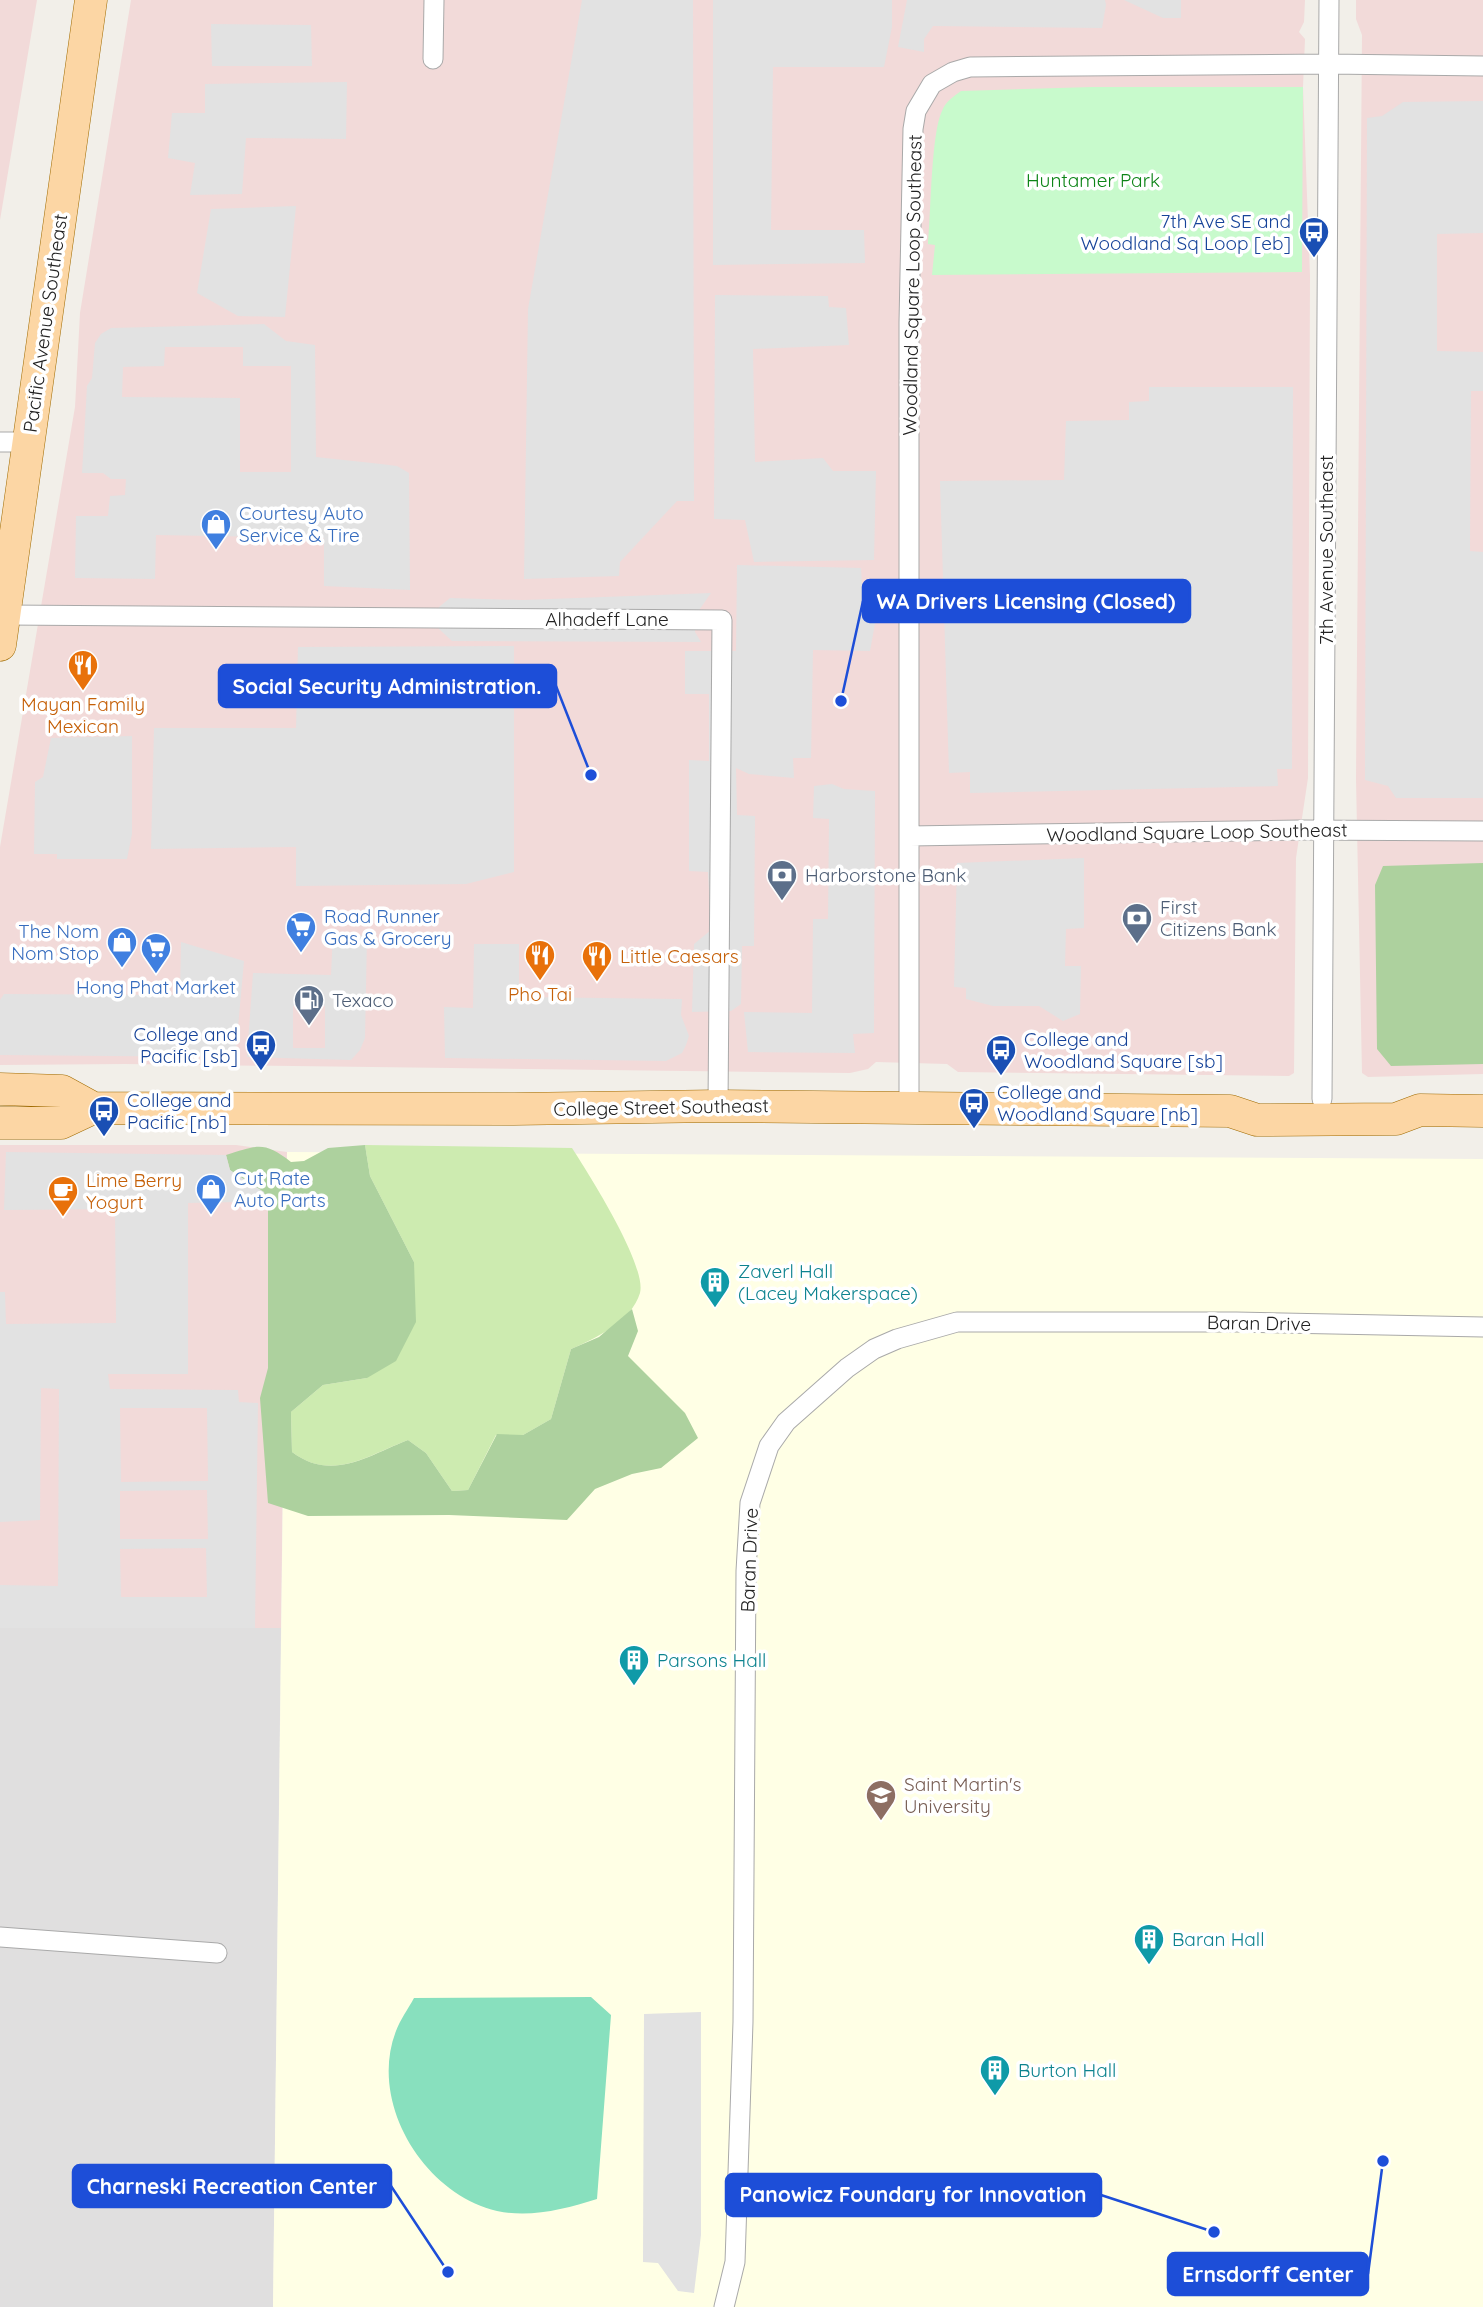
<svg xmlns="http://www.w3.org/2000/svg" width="1483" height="2307" viewBox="0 0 1483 2307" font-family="Quicksand,sans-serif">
	<rect width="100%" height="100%" fill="#f2efe9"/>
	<!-- residential -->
	<path fill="#e0dfdf" d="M0 1628H281L273 2307H0Z"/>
	<!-- commercial -->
	<path fill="#f2dad9" d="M0 0H37L0 220Z
		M131 0H1305L1304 22 1299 32 1305 39 1303 87 1310 276 1308 778 1296 858 1294 1073 1289 1076 958 1072 947 1064 876 1062 868 1069 850 1073 125 1064 0 1065V847L75 407 80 313Z
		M1356 0H1483V1074L1368 1077 1362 1073 1356 779 1362 35 1356 19Z
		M0 1145H236L287 1152 281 1628H0Z"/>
	<!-- education -->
	<path fill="#ffffe5" d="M287 1152 1483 1159V2307H273Z"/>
	<!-- grass -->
	<path fill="#cdebb0" d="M365 1145 572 1148C588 1173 647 1265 640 1293 631 1322 596 1338 571 1349L551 1419 523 1435H496L468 1490 452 1491 426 1453 408 1440C366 1456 332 1482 292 1452L291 1412 323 1385 367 1378 414 1262 370 1176Z"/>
	<!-- forest -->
	<path fill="#add19e" d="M1483 863V1064L1391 1066 1377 1049 1375 885 1383 866Z
		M365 1145 370 1176 414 1262 416 1322 396 1361 367 1378 323 1385 291 1412 292 1452C332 1482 367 1456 408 1440L426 1453 452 1491 468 1490 497 1434 523 1435 551 1419 571 1349 599 1337 632 1309 638 1331 628 1356 685 1413 698 1438 661 1468 632 1474 595 1489 567 1520 449 1515 308 1516 268 1503 260 1398 268 1368V1210L230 1170 226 1155C258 1145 264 1141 291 1162L304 1161 328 1148Z"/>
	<!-- park -->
	<path fill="#c8facc" d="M1092 87H1303L1302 272 932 275 935 245 928 244C931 214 931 134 942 111 945 102 954 96 961 91Z"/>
	<!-- pitch -->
	<path fill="#88e0be" d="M591 1997 611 2015 597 2199C565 2209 531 2218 497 2211 424 2194 368 2103 396 2031 400 2020 408 2009 414 1998Z"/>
	<!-- parking -->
	<path fill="#e2e2e2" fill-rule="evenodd" d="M582 0H693L694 501H677L620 562 619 576 524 579 528 309Z
		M713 0H892V27L884 67H773L771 230H864L865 263 713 265Z
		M907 0H1105L1106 5 1102 28 933 26 924 39V52L898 47Z
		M1124 0H1181V18H1163Z
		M211 24 311 25 312 66H212Z
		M347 82 346 139 246 138 242 194 190 195 195 163 168 158 172 113H205V84Z
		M1483 101V233L1437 234V351L1483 352V391H1471L1470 551 1483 552V798H1396L1388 786 1365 780 1367 118 1382 116 1403 102Z
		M296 206 285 317 238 316 197 293 211 209Z
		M715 295 828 296 829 307 846 308 849 345 753 349 755 462 823 458 833 471H876L874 560 754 562 745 520 714 519Z
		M264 324 286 341 315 345 316 457 381 464 397 466 409 473 410 590 324 586V538L156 535 155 579 75 578 76 516H108L110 496 125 495 126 479H111L103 473H82L87 386 92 378 95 343 101 334 111 328ZM165 347H243V366H291V472H240V398L122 397 123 367 164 366Z
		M1149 387H1293L1292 769H1277L1278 786 970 793V772L949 773 940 481 1064 480 1066 421 1129 420V402L1149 401Z
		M737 565 861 568 862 585 876 586V618L870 651 813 650 811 758H793L794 778 749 774 736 768 737 815 755 816 754 946H742L741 1004 731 1011 692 1012 694 944 711 930 708 872 689 871V760L709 761V694H685V651H736Z
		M711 593 695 616V632L701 642 452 641 439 629V607L450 598 523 600Z
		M514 646V872L466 884 296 886V847L151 849 154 728H296L298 647Z
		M132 736V834L127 859H57V854H34L35 782 43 777 51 738Z
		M832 784 844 789 875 791 874 1033 853 1034 855 1053 748 1052 744 1012 812 1013 813 919H828L829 819 813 818 814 786Z
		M1084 858V928L1066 929 1065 966H1081L1080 1014 1063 1021 1039 1006H993L966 999V988L954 987 957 863Z
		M333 933 367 936 365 1038 360 1050 351 1060 247 1057 253 973 331 975ZM293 1006H325V1048H293Z
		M181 942 244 961 236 1049 222 1057 0 1055V1000L4 994 180 995Z
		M474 944H519V997L682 999 681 1015 689 1036 686 1045 682 1053 666 1061 445 1058 444 1007 473 1008Z
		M6 1152 226 1155 230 1170 264 1192 268 1210 237 1202 188 1203V1374H108L110 1389 238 1390 239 1402 258 1403 255 1628H0V1585L58 1586 59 1389 41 1388 40 1520 0 1522V1292H5L6 1324 116 1323 115 1209 4 1210ZM120 1408H207L208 1481 121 1482ZM207 1490 208 1539H120V1491ZM206 1548 207 1597H121L120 1549Z
		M701 2012V2235L694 2293 678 2291 658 2263 643 2262 644 2014Z"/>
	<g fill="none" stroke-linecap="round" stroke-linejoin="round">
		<!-- street casing -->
		<g stroke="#a9a9a9" stroke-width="21">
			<path id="street" d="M433 59 434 0
				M0 442H29
				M5 615 722 620 718 1106
				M910 836 1301 830 1483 831
				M1322 1099 1329 0
				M909 1106V322L913 129 916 111 932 84 953 72 970 67 1329 64 1483 66
				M0 1937 217 1953
				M724 2307 735 2262 743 2022 746 1571 750 1503 769 1446 786 1422 847 1368 874 1349 897 1339 957 1322H1236L1483 1327"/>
		</g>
		<!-- primary casing -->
		<g stroke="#a06b00" stroke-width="33">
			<path id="primary" d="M0 645 91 0
				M0 1089 62 1091 93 1108
				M0 1123H61L93 1108 514 1109 718 1106 1230 1111 1257 1120 1396 1119 1420 1110 1483 1111"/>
		</g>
		<!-- street -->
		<use href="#street" stroke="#fff" stroke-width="19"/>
		<!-- primary -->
		<use href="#primary" stroke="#fcd6a4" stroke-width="32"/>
	</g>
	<!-- icons -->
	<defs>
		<g id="bus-pin" transform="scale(1.575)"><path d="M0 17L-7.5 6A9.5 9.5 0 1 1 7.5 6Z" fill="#1a4fb4" stroke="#fff"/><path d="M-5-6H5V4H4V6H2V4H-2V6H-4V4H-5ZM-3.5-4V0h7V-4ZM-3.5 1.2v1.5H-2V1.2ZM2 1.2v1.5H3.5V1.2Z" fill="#fff"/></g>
		<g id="shop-pin" transform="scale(1.575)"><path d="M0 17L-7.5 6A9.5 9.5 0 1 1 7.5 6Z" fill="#3f7fe0" stroke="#fff"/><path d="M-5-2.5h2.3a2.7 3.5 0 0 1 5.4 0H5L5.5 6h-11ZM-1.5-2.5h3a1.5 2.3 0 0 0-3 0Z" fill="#fff"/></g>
		<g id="restaurant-pin" transform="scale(1.575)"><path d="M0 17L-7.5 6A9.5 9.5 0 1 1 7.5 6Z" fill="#e8710a" stroke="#fff"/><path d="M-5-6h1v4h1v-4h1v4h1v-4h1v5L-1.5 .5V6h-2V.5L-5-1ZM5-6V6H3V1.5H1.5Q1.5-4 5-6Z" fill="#fff"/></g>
		<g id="bank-pin" transform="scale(1.575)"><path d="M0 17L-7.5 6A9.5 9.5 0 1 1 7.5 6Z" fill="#5c6f8a" stroke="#fff"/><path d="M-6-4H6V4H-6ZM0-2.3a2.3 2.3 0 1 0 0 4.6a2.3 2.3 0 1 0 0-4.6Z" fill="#fff"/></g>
		<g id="supermarket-pin" transform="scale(1.575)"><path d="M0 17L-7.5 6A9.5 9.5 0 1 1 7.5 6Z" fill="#3f7fe0" stroke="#fff"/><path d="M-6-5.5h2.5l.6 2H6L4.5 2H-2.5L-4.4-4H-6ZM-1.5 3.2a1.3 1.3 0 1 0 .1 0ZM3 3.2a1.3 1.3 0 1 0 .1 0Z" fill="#fff"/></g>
		<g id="fuel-pin" transform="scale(1.575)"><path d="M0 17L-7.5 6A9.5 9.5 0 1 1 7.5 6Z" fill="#5c6f8a" stroke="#fff"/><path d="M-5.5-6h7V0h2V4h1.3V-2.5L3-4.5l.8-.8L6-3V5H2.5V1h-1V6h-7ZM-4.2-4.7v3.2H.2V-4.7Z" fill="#fff"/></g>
		<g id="cafe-pin" transform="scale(1.575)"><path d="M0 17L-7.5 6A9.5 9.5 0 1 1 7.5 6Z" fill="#e8710a" stroke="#fff"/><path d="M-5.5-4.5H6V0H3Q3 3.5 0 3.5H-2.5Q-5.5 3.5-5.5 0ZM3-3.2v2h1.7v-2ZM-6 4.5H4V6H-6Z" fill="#fff"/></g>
		<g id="building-pin" transform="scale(1.575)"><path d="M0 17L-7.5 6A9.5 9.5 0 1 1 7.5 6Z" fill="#0f9aa8" stroke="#fff"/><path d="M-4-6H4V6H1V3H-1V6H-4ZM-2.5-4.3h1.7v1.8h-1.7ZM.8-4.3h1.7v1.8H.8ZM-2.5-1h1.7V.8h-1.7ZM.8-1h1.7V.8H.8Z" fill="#fff"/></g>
		<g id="university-pin" transform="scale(1.575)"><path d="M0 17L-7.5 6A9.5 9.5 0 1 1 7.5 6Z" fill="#8d6e63" stroke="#fff"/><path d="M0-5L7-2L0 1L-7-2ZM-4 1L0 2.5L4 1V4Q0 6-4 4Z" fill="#fff"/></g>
	</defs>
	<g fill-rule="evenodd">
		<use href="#bus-pin" x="1314" y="232"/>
		<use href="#shop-pin" x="216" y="524"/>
		<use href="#restaurant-pin" x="83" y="665"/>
		<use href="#bank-pin" x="782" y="875"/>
		<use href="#bank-pin" x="1137" y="918"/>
		<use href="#supermarket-pin" x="301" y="927"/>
		<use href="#shop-pin" x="122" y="942"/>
		<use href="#supermarket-pin" x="156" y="948"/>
		<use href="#restaurant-pin" x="540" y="955"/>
		<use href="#restaurant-pin" x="597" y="956"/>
		<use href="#fuel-pin" x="309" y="1000"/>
		<use href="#bus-pin" x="261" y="1045"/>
		<use href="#bus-pin" x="1001" y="1050"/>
		<use href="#bus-pin" x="974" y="1103"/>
		<use href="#bus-pin" x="104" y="1111"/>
		<use href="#shop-pin" x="211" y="1189"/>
		<use href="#cafe-pin" x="63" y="1191"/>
		<use href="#building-pin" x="715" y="1282"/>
		<use href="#building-pin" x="634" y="1660"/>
		<use href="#university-pin" x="881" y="1795"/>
		<use href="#building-pin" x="1149" y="1939"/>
		<use href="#building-pin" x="995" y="2070"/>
	</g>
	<g text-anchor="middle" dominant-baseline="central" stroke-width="7" stroke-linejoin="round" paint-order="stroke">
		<!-- park labels -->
		<g font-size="19" fill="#0c8416" stroke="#fff">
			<text x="1093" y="180">Huntamer Park</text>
		</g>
		<!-- transit labels -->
		<g font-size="19" fill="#164399" stroke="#fff" text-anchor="start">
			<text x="1291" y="221" text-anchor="end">7th Ave SE and<tspan x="1291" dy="22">Woodland Sq Loop [eb]</tspan></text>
			<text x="238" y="1034" text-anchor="end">College and<tspan x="238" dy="22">Pacific [sb]</tspan></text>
			<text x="1024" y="1039">College and<tspan x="1024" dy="22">Woodland Square [sb]</tspan></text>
			<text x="997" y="1092">College and<tspan x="997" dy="22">Woodland Square [nb]</tspan></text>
			<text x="127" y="1100">College and<tspan x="127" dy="22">Pacific [nb]</tspan></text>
		</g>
		<!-- street labels -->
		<g font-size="19" fill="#222" stroke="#fff">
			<text transform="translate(912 285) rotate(-89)">Woodland Square Loop Southeast</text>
			<text transform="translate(45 323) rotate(-82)">Pacific Avenue Southeast</text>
			<text transform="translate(1326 550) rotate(-90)">7th Avenue Southeast</text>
			<text x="607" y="619">Alhadeff Lane</text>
			<text transform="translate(1197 832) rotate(-1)">Woodland Square Loop Southeast</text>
			<text transform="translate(661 1107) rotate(-1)">College Street Southeast</text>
			<text transform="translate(1259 1323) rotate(1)">Baran Drive</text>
			<text transform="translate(749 1560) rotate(-88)">Baran Drive</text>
		</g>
		<!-- shop labels -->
		<g font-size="19" fill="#366cbe" stroke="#fff" text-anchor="start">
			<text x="239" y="513">Courtesy Auto<tspan x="239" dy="22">Service &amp; Tire</tspan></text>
			<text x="324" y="916">Road Runner<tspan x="324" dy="22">Gas &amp; Grocery</tspan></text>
			<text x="99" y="931" text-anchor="end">The Nom<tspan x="99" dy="22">Nom Stop</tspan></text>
			<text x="156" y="987" text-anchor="middle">Hong Phat Market</text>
			<text x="234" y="1178">Cut Rate<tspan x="234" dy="22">Auto Parts</tspan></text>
		</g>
		<!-- food labels -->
		<g font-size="19" fill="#c56008" stroke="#fff">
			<text x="83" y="704">Mayan Family<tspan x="83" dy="22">Mexican</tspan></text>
			<text x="620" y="956" text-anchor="start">Little Caesars</text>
			<text x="540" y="994">Pho Tai</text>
			<text x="86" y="1180" text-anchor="start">Lime Berry<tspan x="86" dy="22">Yogurt</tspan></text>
		</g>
		<!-- service labels -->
		<g font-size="19" fill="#4e5e75" stroke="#fff" text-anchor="start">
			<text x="805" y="875">Harborstone Bank</text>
			<text x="1160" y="907">First<tspan x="1160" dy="22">Citizens Bank</tspan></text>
			<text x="332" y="1000">Texaco</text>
		</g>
		<!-- culture labels -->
		<g font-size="19" fill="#0d838f" stroke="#fff" text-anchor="start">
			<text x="738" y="1271">Zaverl Hall<tspan x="738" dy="22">(Lacey Makerspace)</tspan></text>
			<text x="657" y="1660">Parsons Hall</text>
			<text x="1172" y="1939">Baran Hall</text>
			<text x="1018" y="2070">Burton Hall</text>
		</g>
		<!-- education labels -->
		<g font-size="19" fill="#785e54" stroke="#fff" text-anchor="start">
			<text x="904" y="1784">Saint Martin's<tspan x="904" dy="22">University</tspan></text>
		</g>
	</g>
	<!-- callouts -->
	<path fill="none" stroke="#1d4ed8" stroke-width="2.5" d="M841 701L863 601M591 775L556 686M448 2272L391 2186M1214 2232L1101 2195M1383 2161L1368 2274"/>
	<g fill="#1d4ed8" stroke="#fff" stroke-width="2.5">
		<circle cx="841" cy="701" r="7"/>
		<circle cx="591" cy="775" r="7"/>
		<circle cx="448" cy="2272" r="7"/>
		<circle cx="1214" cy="2232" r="7"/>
		<circle cx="1383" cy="2161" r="7"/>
	</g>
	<g fill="#1d4ed8" stroke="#1d4ed8" stroke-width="2.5">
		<rect x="863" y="580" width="327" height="42" rx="7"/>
		<rect x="219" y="665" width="337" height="42" rx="7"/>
		<rect x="73" y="2165" width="318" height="42" rx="7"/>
		<rect x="726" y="2174" width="375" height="42" rx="7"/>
		<rect x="1168" y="2253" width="200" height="42" rx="7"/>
	</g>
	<g font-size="21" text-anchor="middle" font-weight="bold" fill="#fff">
		<text x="1026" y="609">WA Drivers Licensing (Closed)</text>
		<text x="387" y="694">Social Security Administration.</text>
		<text x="232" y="2194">Charneski Recreation Center</text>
		<text x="913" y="2202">Panowicz Foundary for Innovation</text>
		<text x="1268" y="2282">Ernsdorff Center</text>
	</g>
</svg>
